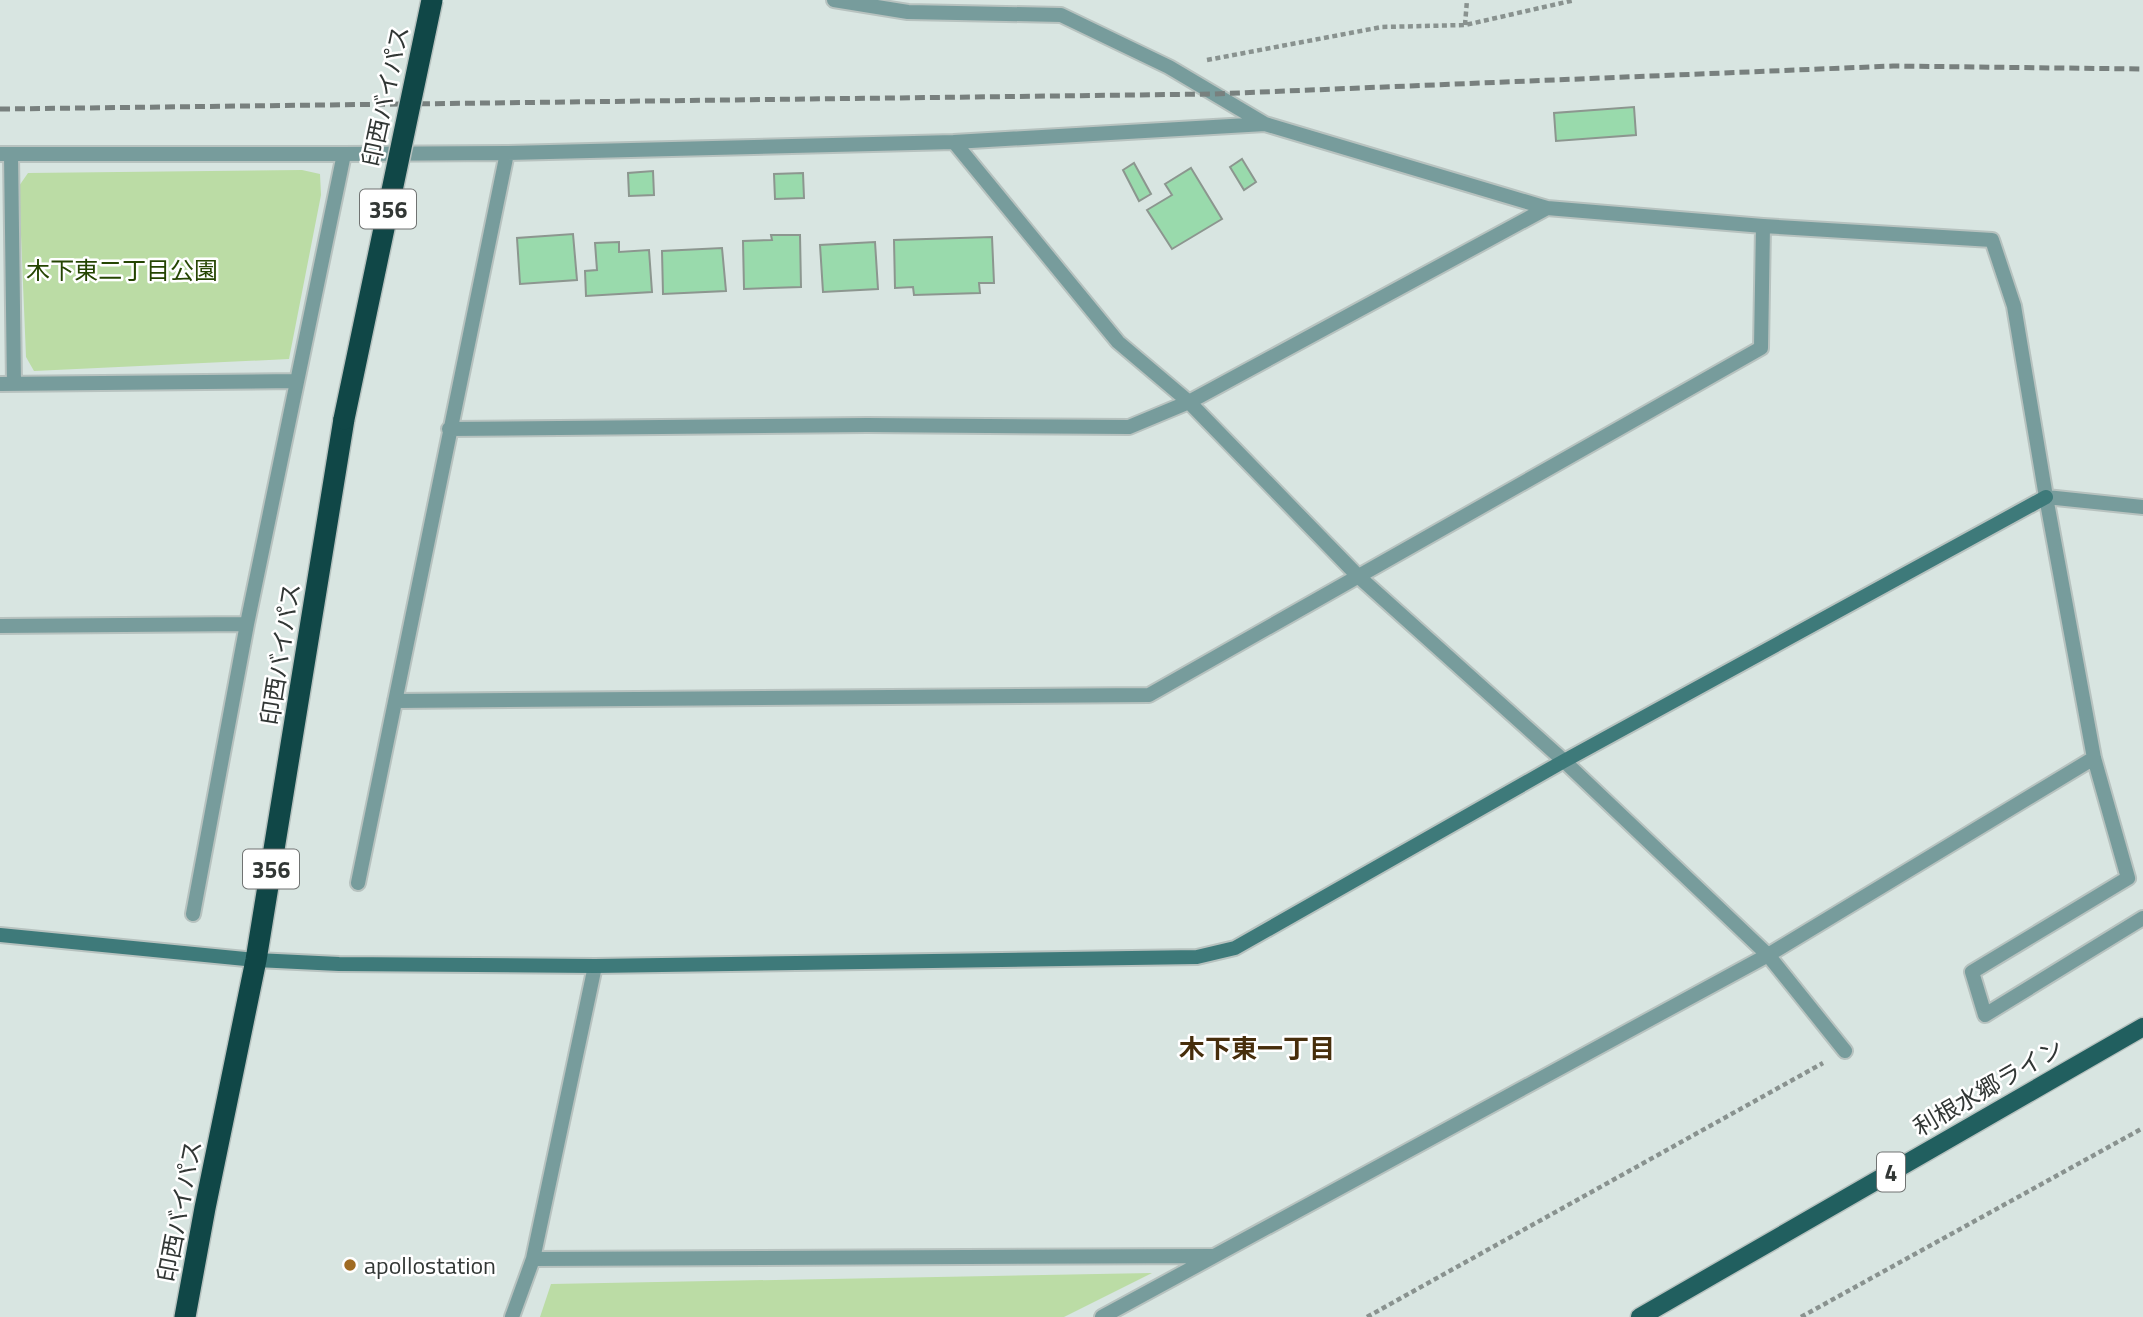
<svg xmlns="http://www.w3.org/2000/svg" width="2143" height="1317" viewBox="0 0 2143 1317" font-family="'Titillium Web','Noto Sans JP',sans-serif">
	<rect width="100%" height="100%" fill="#d8e5e1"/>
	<!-- green -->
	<path fill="#bbdca5" d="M302 170 320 174 321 195 289 359 34 371 26 357 19 186 28 173Z
		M1152 1273 1064 1317H540L551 1284Z"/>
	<!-- building -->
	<path fill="#99daac" stroke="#8c968f" stroke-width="2" d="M1634 107 1636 135 1556 141 1554 113Z
		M1242 159 1256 182 1244 190 1230 167Z
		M1134 163 1151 194 1139 201 1123 170Z
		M1191 168 1222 219 1172 249 1147 210 1172 195 1165 184Z
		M653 171 654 195 629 196 628 173Z
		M803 173 804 198 775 199 774 174Z
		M573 234 577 280 520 284 517 238Z
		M771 235H800L801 287 744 289 743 241 772 240Z
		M992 237 994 283H979L980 293 914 295 913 287 895 288 894 240Z
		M619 242V252L649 250 652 292 586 296 585 271 597 270 595 243Z
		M875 242 878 289 823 292 820 245Z
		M722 248 726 291 663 294 662 251Z"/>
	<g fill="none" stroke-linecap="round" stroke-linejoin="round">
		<!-- street casing -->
		<g stroke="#b7c2bf" stroke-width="18">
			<path id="street" d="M834 0 908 12 1061 15 1169 67 1265 124
				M954 142 1265 124 1547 208 1763 226 1992 240 2014 306 2046 497 2094 758 2128 878 1972 972 1985 1015 2143 918
				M0 154H344L247 624 193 914
				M11 154 14 384
				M344 154 507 153 954 142 1118 342 1189 402 1358 576 1564 761 1768 955 1845 1051
				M0 384 296 381
				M449 429 867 425 1129 427 1189 402 1547 208
				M2046 497 2143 507
				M0 626 247 624
				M395 701 1149 695 1761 348 1763 226
				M358 883 507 153
				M533 1259 1212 1256
				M512 1317 533 1259 595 966
				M1102 1317 1768 955 2094 758"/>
		</g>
		<!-- secondary casing -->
		<g stroke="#b7c2bf" stroke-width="18">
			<path id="secondary" d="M0 935 256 960 339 964 595 966 1197 957 1235 948 1564 761 2046 497"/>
		</g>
		<!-- primary casing -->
		<g stroke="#b7c2bf" stroke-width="21">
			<path id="primary" d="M1640 1317 2143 1027"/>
		</g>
		<!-- highway casing -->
		<g stroke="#b7c2bf" stroke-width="24">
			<path id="highway" d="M185 1317 205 1208 256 960 344 419"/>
		</g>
		<!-- path -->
		<path stroke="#89928f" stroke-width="4.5" stroke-dasharray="5 3.5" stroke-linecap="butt" d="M1465 25 1467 0
			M1207 60 1382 27 1465 25 1575 0
			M1367 1317 1823 1063
			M1801 1317 2143 1128"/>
		<!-- street -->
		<use href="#street" stroke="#779c9c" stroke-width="14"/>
		<!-- secondary -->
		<use href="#secondary" stroke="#3e7a7a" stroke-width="14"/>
		<!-- primary -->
		<use href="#primary" stroke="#215f5f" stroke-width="18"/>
		<!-- highway -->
		<use href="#highway" stroke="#104747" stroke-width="21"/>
		<!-- rail -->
		<path stroke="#78807e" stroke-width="5" stroke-dasharray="10 5" stroke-linecap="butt" d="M0 109 1214 94 1893 66 2143 69"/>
		<!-- highway-bridge casing -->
		<g stroke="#b7c2bf" stroke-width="24" stroke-linecap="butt">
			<path id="highway-bridge" d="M344 419 432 0"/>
		</g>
		<!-- highway-bridge -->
		<use href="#highway-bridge" stroke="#104747" stroke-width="21"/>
	</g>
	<!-- markers -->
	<circle fill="#9f6b22" stroke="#fff" stroke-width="2.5" cx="350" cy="1265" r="7"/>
	<g text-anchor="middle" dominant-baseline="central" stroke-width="5" stroke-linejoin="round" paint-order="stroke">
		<!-- shield labels -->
		<g fill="#fff" stroke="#707372" stroke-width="2">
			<rect x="360" y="189.5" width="56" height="39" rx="5"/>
			<rect x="243" y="849.5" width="56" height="39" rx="5"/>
			<rect x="1877" y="1152.5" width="28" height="39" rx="5"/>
		</g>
		<g font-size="23" font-weight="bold" fill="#323735">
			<text x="388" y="209">356</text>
			<text x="271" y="869">356</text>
			<text x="1891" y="1172">4</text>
		</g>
		<!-- street labels -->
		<g font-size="24" fill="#323735" stroke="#fff">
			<text transform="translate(385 96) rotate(-78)">印西バイパス</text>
			<text transform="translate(280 654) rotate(-81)">印西バイパス</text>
			<text transform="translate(1988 1087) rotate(-30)">利根水郷ライン</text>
			<text transform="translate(179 1211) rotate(-79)">印西バイパス</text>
		</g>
		<!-- park labels -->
		<g font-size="24" fill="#254502" stroke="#fff">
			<text x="122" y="270">木下東二丁目公園</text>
		</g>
		<!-- poi labels -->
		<g font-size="24" fill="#323735" stroke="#fff" text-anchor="start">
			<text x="364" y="1265">apollostation</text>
		</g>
		<!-- neighbourhood labels -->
		<g font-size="26" font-weight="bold" fill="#472e0c" stroke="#fff">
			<text x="1257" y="1048">木下東一丁目</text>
		</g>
	</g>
</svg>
